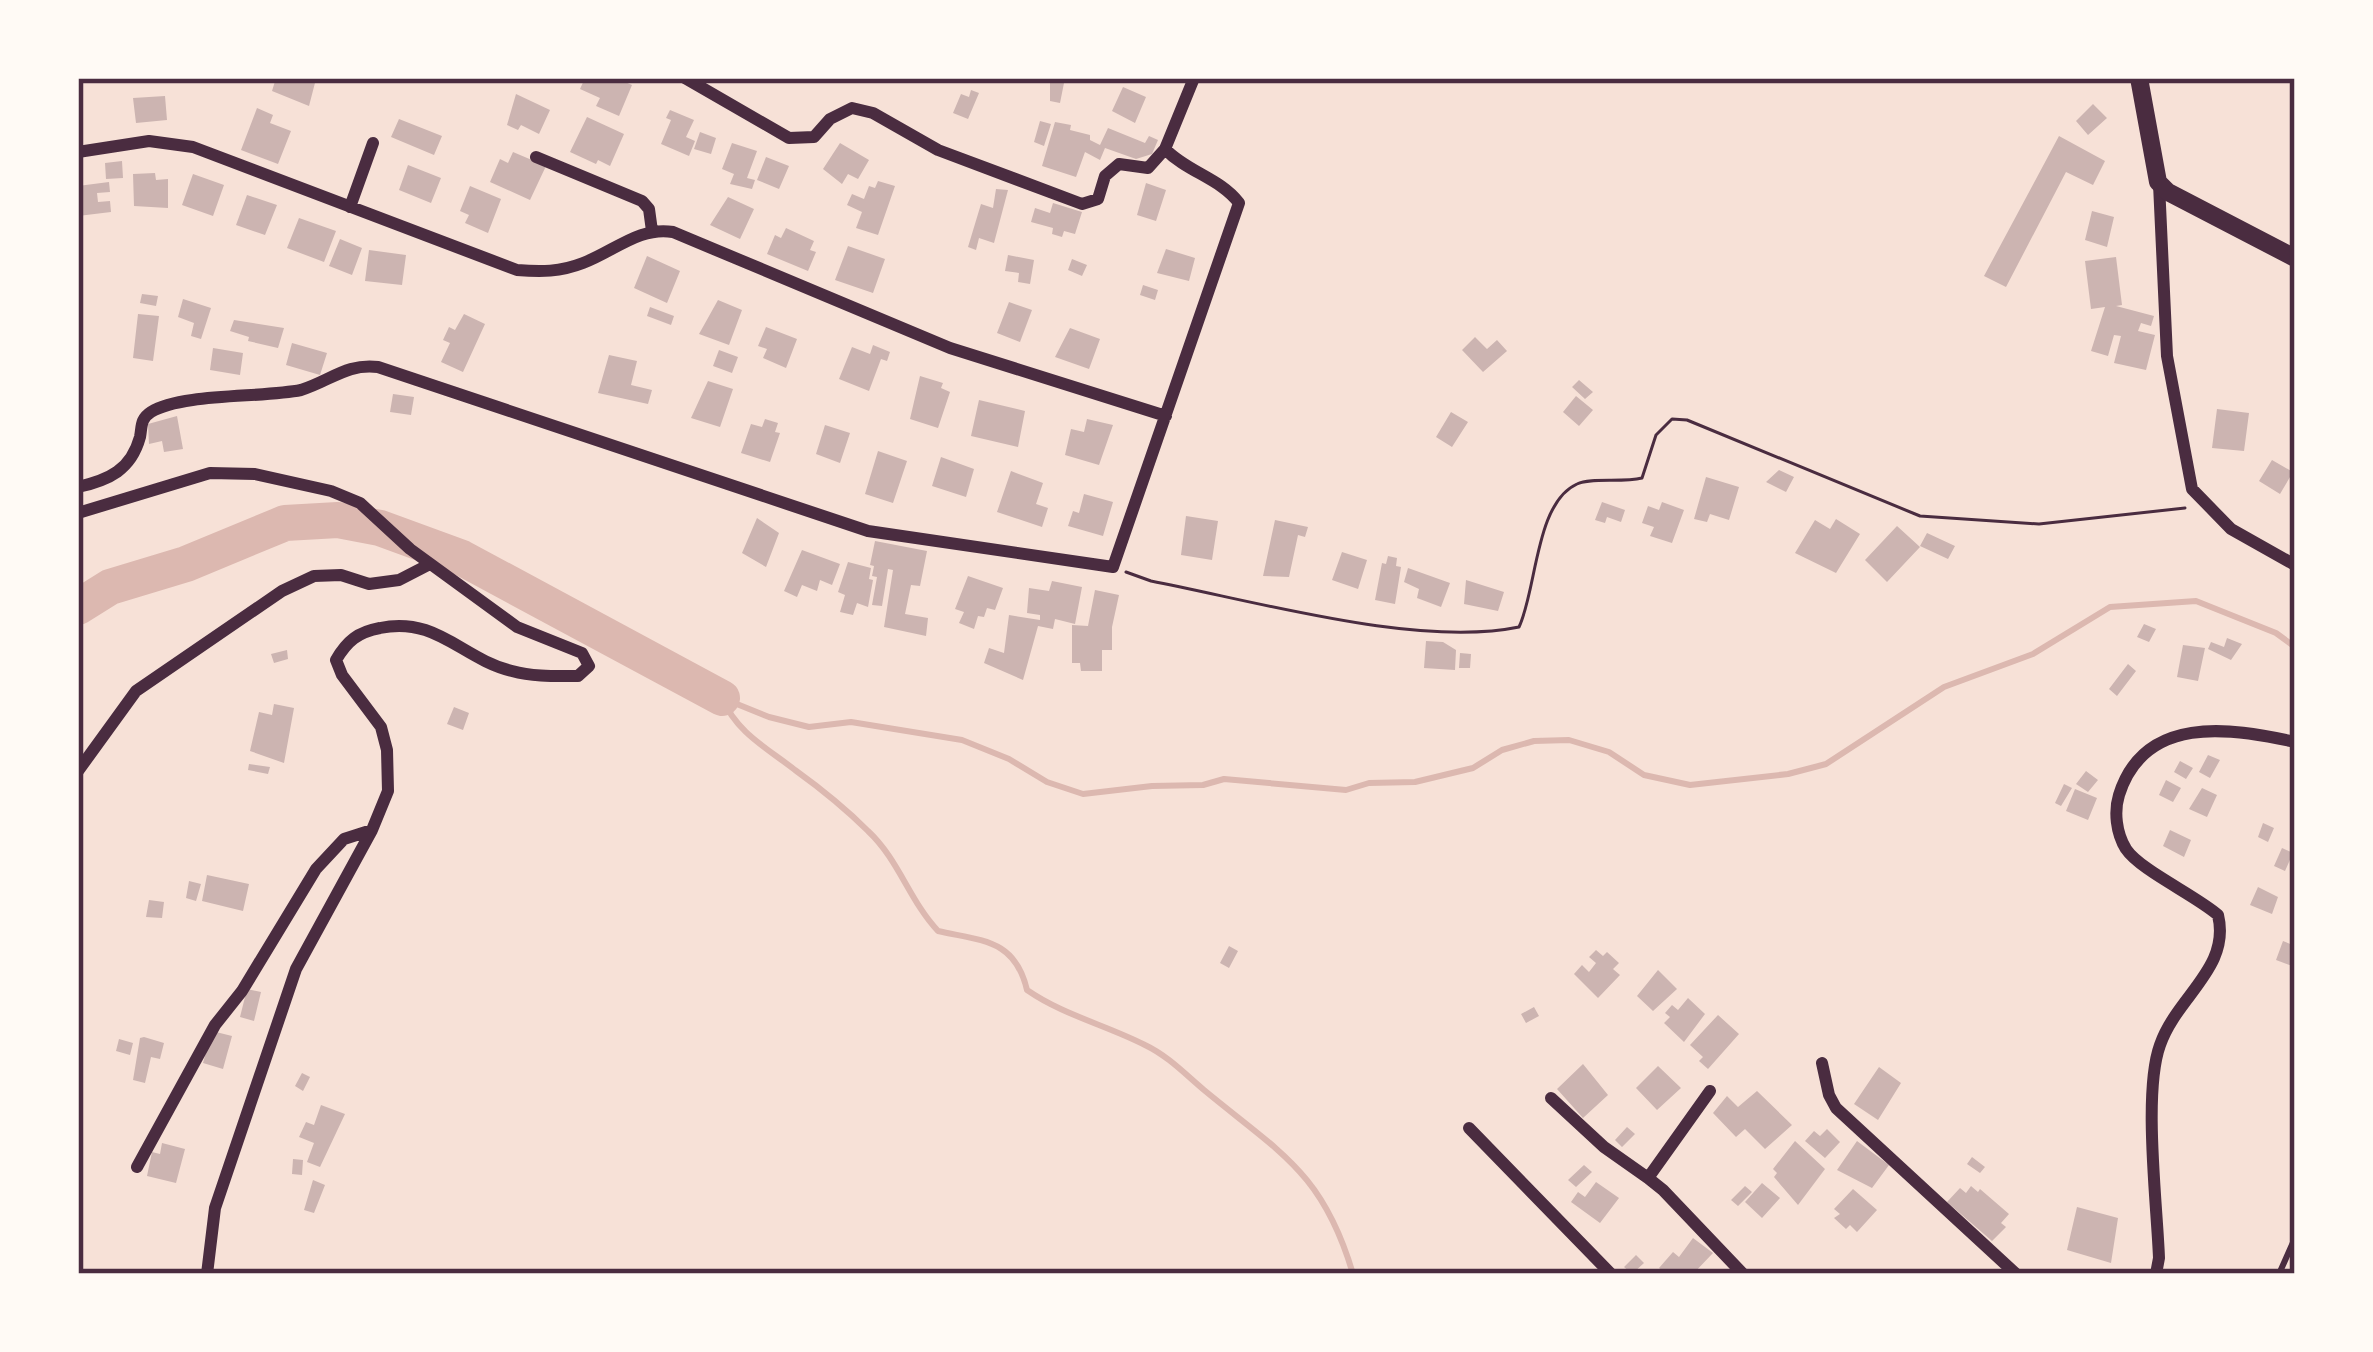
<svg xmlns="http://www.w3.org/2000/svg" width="2373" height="1352" viewBox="0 0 2373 1352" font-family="'Nunito Sans',sans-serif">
	<rect width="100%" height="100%" fill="#f7e1d7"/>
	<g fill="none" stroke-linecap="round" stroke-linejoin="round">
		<!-- stream -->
		<path stroke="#dcb8b0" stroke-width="6" d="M722 698 769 717 809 727 851 722 962 740 1009 759 1047 782 1083 794 1152 786 1203 785 1224 779 1346 790 1369 783 1415 782 1473 768 1502 750 1534 741 1569 740 1609 752 1644 775 1690 785 1788 774 1826 764 1944 687 2033 654 2110 607 2196 601 2276 633 2295 647
			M722 698C737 733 767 748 795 770 820 788 846 809 868 831 899 860 909 900 938 931 982 941 1015 939 1027 990 1063 1015 1106 1025 1145 1045 1168 1056 1185 1074 1204 1090 1280 1153 1323 1172 1353 1274"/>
		<!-- river -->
		<path stroke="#dcb8b0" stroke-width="36" d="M78 607 110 587 186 564 285 523 338 520 380 528 462 558 722 698"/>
	</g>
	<!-- building -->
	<path fill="#ccb4b1" d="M276 78 316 79 309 106 272 91Z
		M585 78H616L632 85 619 116 596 106 600 98 580 89Z
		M1050 78H1065L1060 103 1050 101Z
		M1123 87 1146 97 1135 123 1112 111Z
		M971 90 979 93 968 119 953 113 961 94 969 97Z
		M516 94 550 110 539 134 521 125 518 130 507 125Z
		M165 96 167 120 136 123 133 98Z
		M2093 104 2107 118 2088 135 2076 121Z
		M257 108 273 115 270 123 291 131 278 164 241 150Z
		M670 110 694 120 686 137 695 141 689 156 661 144 671 120 666 118Z
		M587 117 624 134 610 166 598 160 596 164 570 152Z
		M399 119 442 136 434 155 391 137Z
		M1040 121 1051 124 1044 146 1034 142Z
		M1055 122 1071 125 1070 130 1090 135V140L1100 145 1108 128 1145 143 1149 136 1158 140 1152 154 1136 159 1105 148 1100 160 1085 152 1076 177 1042 166Z
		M700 132 716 138 711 154 694 149Z
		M2059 136 2105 161 2093 185 2066 172 2006 287 1984 276Z
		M732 143 757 151 747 178 755 180 752 189 730 184 734 174 722 169Z
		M840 143 869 160 858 179 848 174 842 184 823 169Z
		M513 152 546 166 530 200 490 182 500 159 508 163Z
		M766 157 789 166 779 189 757 180Z
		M122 161 123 178 106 179 105 163Z
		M408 165 441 178 431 203 399 190Z
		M155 173 156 180 168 179V208L134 206 133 174Z
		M193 174 224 185 213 216 182 205Z
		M878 181 895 186 878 235 856 228 862 212 847 205 852 194 864 199 869 186 875 188Z
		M109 182 110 192 97 193 98 202 110 201 111 212 78 216V186Z
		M1146 183 1166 190 1156 221 1137 215Z
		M470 186 501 199 488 233 465 223 469 215 460 211Z
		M996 189 1008 190 994 243 979 238 976 250 968 247 981 204 993 208Z
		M247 195 277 205 265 235 236 225Z
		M728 197 754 209 740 239 710 225Z
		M1053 203 1082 212 1075 234 1064 231 1062 237 1052 234 1053 228 1031 222 1035 208 1050 213Z
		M2092 211 2114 217 2107 247 2085 240Z
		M299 218 336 231 324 262 287 248Z
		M786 228 814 241 810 250 816 252 808 271 767 254 775 235 781 238Z
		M340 239 362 248 352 275 329 266Z
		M848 246 885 259 873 293 835 280Z
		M1166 249 1195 258 1189 281 1157 273Z
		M369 250 406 255 402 285 365 281Z
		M1008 255 1034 260 1030 284 1018 282 1019 273 1005 271Z
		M647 256 680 271 667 303 634 288Z
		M2116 257 2122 305 2116 306 2154 316 2151 326 2141 323 2138 331 2155 335 2146 370 2114 363 2121 336 2114 335 2108 356 2091 351 2105 307 2091 309 2085 261Z
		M1072 259 1087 265 1082 276 1068 270Z
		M1143 285 1158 290 1155 300 1140 295Z
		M142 294 158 296 156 306 140 303Z
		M183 299 211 308 201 339 191 336 194 323 178 317Z
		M718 300 742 310 729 345 699 334Z
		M1009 302 1032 310 1020 342 997 333Z
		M650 307 674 316 671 325 647 316Z
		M138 314 159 316 153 361 133 358Z
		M464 314 485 324 463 372 441 362 450 343 443 340 449 327 455 330Z
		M234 320 284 328 278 348 248 341 249 337 230 331Z
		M766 327 797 339 786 368 763 358 767 349 758 346Z
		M1070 328 1100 339 1089 369 1055 357Z
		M1475 337 1487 349 1497 340 1507 351 1483 372 1462 350Z
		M292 343 327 353 320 375 286 365Z
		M873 345 890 352 887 361 881 359 869 391 839 379 852 347 870 354Z
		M213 348 243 353 240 375 210 370Z
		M719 350 738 357 732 373 713 366Z
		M609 355 637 361 631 385 652 390 648 404 598 393Z
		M920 376 943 383 941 388 950 392 938 428 910 419Z
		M1579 380 1593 392 1585 399 1572 387Z
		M708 381 733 389 720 427 691 418Z
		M393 394 414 397 411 415 390 412Z
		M1576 396 1593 410 1579 426 1563 412Z
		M979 400 1025 411 1018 447 971 436Z
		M2217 409 2249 413 2244 451 2212 448Z
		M1451 412 1468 422 1452 447 1436 437Z
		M177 416 183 449 164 452 162 441 149 444 148 424Z
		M765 419 778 423 775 432 780 433 770 462 741 453 751 424 762 427Z
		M1087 419 1113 425 1099 465 1065 455 1071 429 1084 432Z
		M825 425 850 433 840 463 816 454Z
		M878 451 907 461 893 503 865 494Z
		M941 457 974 469 966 497 932 486Z
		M2272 460 2293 472 2280 494 2259 481Z
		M1779 470 1794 477 1786 492 1766 482Z
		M1011 471 1043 483 1036 504 1048 508 1042 527 997 512Z
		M1706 477 1739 487 1729 520 1710 514 1707 522 1694 519Z
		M1084 494 1113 502 1103 536 1068 526 1073 511 1079 513Z
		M1602 502 1625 510 1621 522 1607 517 1605 523 1595 520Z
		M1662 502 1684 510 1672 543 1650 536 1654 527 1642 523 1648 506 1659 510Z
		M1186 516 1218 521 1212 560 1181 555Z
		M757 518 779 533 766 567 742 553Z
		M1836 519 1860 534 1836 573 1795 553 1815 520 1830 529Z
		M1275 520 1308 527 1305 537 1298 535 1289 577 1263 576Z
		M1897 526 1920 547 1887 582 1865 560Z
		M1927 533 1955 546 1948 559 1920 546Z
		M875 541 927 551 920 586 911 585 905 614 928 618 926 636 884 627 893 570 888 569 882 606 872 605 877 577 872 576 874 566 870 565Z
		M802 550 840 564 832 585 820 580 817 591 802 585 797 597 784 591Z
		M1342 552 1367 560 1358 589 1332 580Z
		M1388 556 1397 558 1396 566 1401 567 1395 604 1375 600 1382 563 1386 564Z
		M848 562 871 568 869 579 873 580 868 607 857 603 853 615 840 612 845 595 838 592Z
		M1408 568 1450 583 1441 607 1417 598 1419 589 1404 582Z
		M968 576 1003 588 995 610 987 608 984 617 978 616 974 629 959 623 964 612 955 609Z
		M1466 580 1504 592 1498 611 1464 604Z
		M1052 581 1082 587 1075 624 1055 619 1053 629 1038 626 1023 680 984 663 989 648 1004 653 1009 615 1040 620V615L1027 613 1029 588 1049 591Z
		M1095 590 1119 595 1112 627V650H1102V671H1081L1080 663H1072V625L1088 626Z
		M2144 624 2156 629 2149 642 2137 637Z
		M2227 638 2242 644 2231 660 2208 649 2211 642 2224 647Z
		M1426 641 1443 642 1456 650 1455 670 1424 668Z
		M2183 645 2205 648 2198 681 2177 677Z
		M287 650 288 659 274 663 271 654Z
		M1460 653 1471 654 1470 668H1459Z
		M2128 664 2136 671 2117 696 2109 689Z
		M274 704 294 708 284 763 250 751 259 712 272 715Z
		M454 707 469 713 463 730 447 724Z
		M2208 755 2220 760 2210 778 2199 772Z
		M2180 761 2193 768 2186 779 2174 772Z
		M249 764 270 767 268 774 248 770Z
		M2086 771 2098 780 2088 792 2076 784Z
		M2166 780 2181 788 2173 802 2159 795Z
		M2064 784 2072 788 2061 806 2055 803Z
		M2202 788 2217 795 2207 817 2189 809Z
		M2075 789 2097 798 2088 820 2066 811Z
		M2263 823 2274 828 2268 842 2258 837Z
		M2170 830 2191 840 2184 857 2163 846Z
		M2282 848 2293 853 2285 871 2274 866Z
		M207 875 249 884 243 911 202 901Z
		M189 881 201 884 196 901 186 898Z
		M2258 887 2278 897 2272 914 2250 905Z
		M149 900 164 902 162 918 146 917Z
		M2283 941 2295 946V967L2276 960Z
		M1229 946 1238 951 1229 968 1220 963Z
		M1596 950 1603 956 1607 952 1619 963 1613 969 1620 975 1598 998 1574 974 1582 965 1589 972 1596 963 1589 957Z
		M1658 970 1677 989 1653 1011 1637 996Z
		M247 989 261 992 254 1021 240 1017Z
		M1688 998 1705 1014 1684 1042 1664 1023 1670 1017 1665 1013 1672 1005 1678 1010Z
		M1534 1007 1539 1016 1526 1023 1521 1014Z
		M1718 1015 1739 1034 1708 1069 1699 1061 1703 1057 1690 1045Z
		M212 1031 232 1036 223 1069 203 1063Z
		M144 1037 164 1043 160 1059 151 1057 145 1083 133 1080 140 1038Z
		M119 1039 133 1043 130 1055 116 1051Z
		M1583 1064 1608 1095 1583 1118 1557 1089Z
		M1658 1066 1681 1088 1657 1110 1636 1088Z
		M1879 1067 1901 1083 1878 1120 1854 1104Z
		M302 1073 310 1077 303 1091 295 1086Z
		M1757 1091 1792 1125 1765 1149 1745 1129 1736 1137 1713 1113 1727 1096 1738 1107Z
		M321 1105 345 1114 320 1167 307 1162 314 1143 299 1137 306 1122 314 1125Z
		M1627 1127 1635 1134 1622 1147 1615 1140Z
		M1827 1129 1840 1142 1825 1158 1805 1141 1814 1131 1820 1136Z
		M1795 1141 1825 1169 1798 1205 1774 1177 1777 1173 1773 1169Z
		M1857 1141 1889 1165 1872 1188 1837 1170Z
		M162 1143 185 1149 176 1183 147 1176 152 1152 160 1154Z
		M1972 1157 1985 1167 1980 1173 1967 1164Z
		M293 1159 303 1160 302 1175 292 1174Z
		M1584 1165 1592 1172 1576 1187 1568 1180Z
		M313 1180 325 1185 314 1213 304 1210Z
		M1596 1182 1619 1198 1600 1223 1571 1202 1578 1192 1585 1197Z
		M1762 1183 1780 1198 1762 1218 1745 1202Z
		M1745 1186 1752 1192 1738 1206 1731 1200Z
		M1971 1186 1978 1192 1980 1189 2009 1214 2001 1223 2006 1227 1992 1241 1947 1202 1960 1188 1966 1193Z
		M1853 1189 1877 1210 1857 1232 1850 1225 1846 1229 1834 1218 1840 1214 1834 1209Z
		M2077 1207 2118 1218 2111 1263 2067 1250Z
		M1693 1238 1713 1253 1693 1274H1667L1659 1268 1673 1252 1679 1257Z
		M1636 1255 1644 1263 1632 1274 1624 1267Z"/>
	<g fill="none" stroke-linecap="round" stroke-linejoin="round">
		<!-- path -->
		<path stroke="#4a2c40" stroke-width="3" d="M1126 572 1151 581C1255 601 1418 648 1519 627 1537 589 1535 503 1577 484 1591 477 1622 483 1642 478L1656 435 1672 419 1687 420 1920 516 2039 524 2185 508"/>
		<!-- service -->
		<path stroke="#4a2c40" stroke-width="6" d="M2279 1274 2295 1238"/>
		<!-- minor -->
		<path stroke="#4a2c40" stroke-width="12" d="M685 78 789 138 814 137 830 119 852 108 873 113 938 150 1082 204 1098 199 1105 176 1119 164 1148 168 1165 149 1194 78
			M78 152 149 141 193 147 517 270C541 272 560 272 583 263 613 252 640 226 673 232L950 348 1166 416
			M536 157 642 201 649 209 652 231
			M2159 184 2167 356 2192 489 2231 529 2295 565
			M350 207 373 143
			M78 487C109 480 131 470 140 437 142 427 140 419 151 412 182 393 262 398 301 390 330 381 347 363 378 367L868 531 1113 567 1239 203C1220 178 1187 172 1165 149
			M78 513 210 473 255 474 331 491 360 503 410 549 517 627 582 653 589 666 578 676C556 676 534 677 512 671 462 659 437 616 380 628 358 632 347 641 336 660L342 675 381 727 387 750 388 791 372 830 296 969 215 1208 207 1274
			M78 771 136 691 282 591 314 576 341 575 369 584 399 580 430 564
			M1822 1063 1829 1095 1836 1108 2016 1274
			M1710 1091 1648 1178 1663 1190 1743 1274
			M1551 1098 1604 1147 1648 1178
			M1469 1128 1611 1274
			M137 1167 215 1025 242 991 316 869 344 839 372 830
			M2156 1274 2159 1258C2157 1204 2143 1092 2160 1045 2177 996 2231 968 2218 915 2195 895 2140 870 2126 849 2116 833 2114 811 2119 795 2144 715 2229 727 2295 742"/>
		<!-- secondary -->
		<path stroke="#4a2c40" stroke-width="18" d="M2139 78 2158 182 2168 192 2295 258"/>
	</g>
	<!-- border -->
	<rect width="2373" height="1352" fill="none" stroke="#fffaf5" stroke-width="162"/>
	<rect x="81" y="81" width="2211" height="1190" fill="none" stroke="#4a2c40" stroke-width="4.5"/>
</svg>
